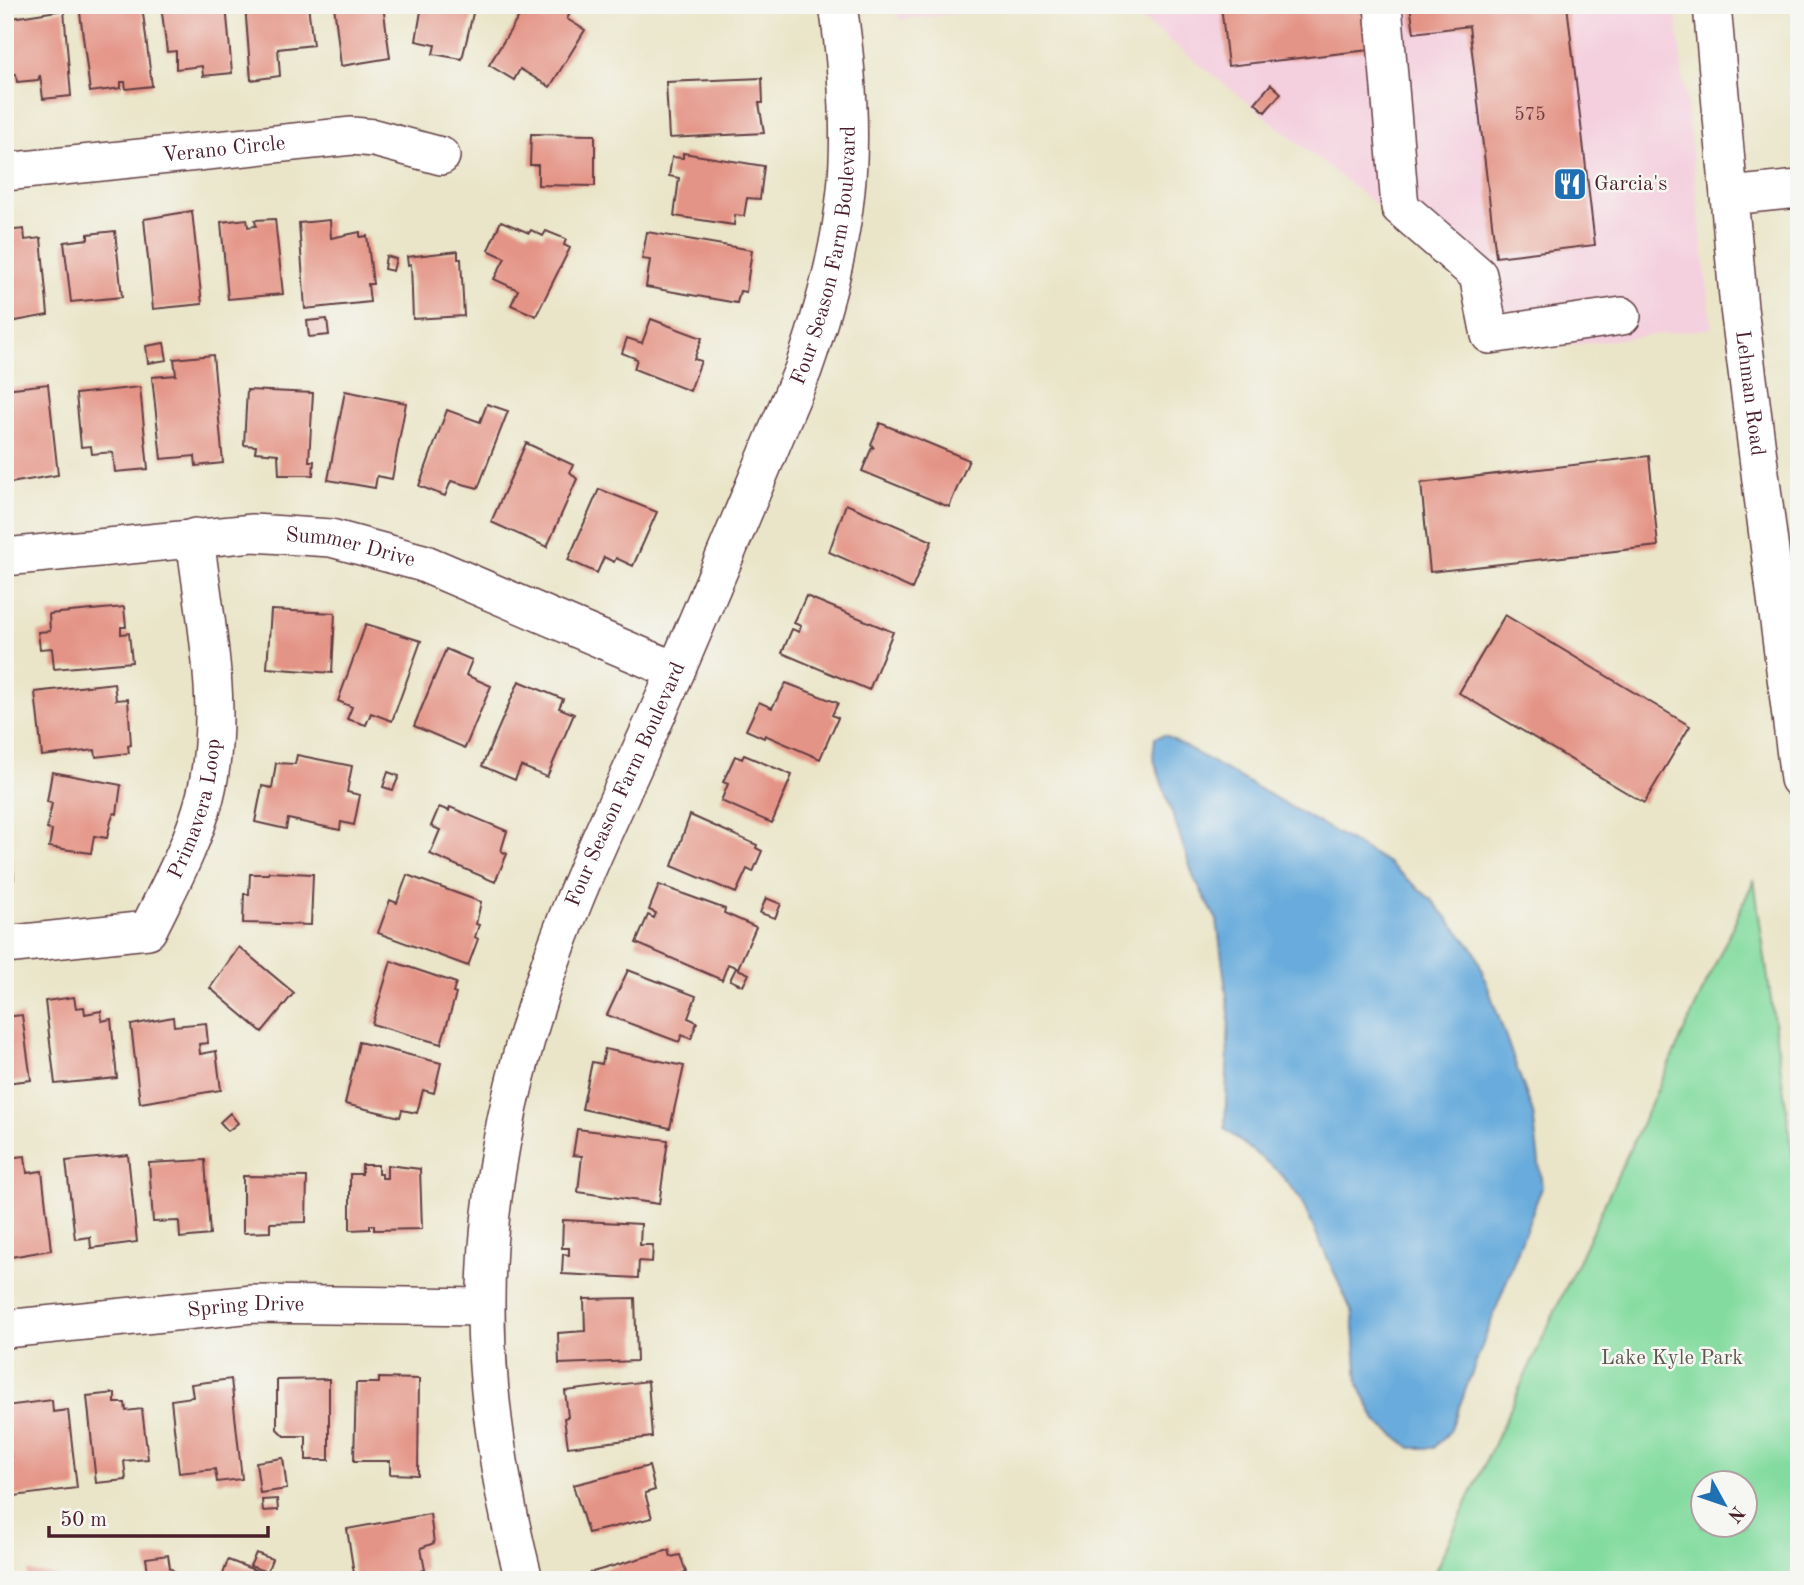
<svg xmlns="http://www.w3.org/2000/svg" width="1804" height="1585" viewBox="0 0 1804 1585" font-family="'Old Standard TT',serif">
	<rect width="100%" height="100%" fill="#f6f6f2"/>
	<filter id="ink" filterUnits="userSpaceOnUse"><feTurbulence type="fractalNoise" baseFrequency=".0143" numOctaves="2"/><feDisplacementMap in="SourceGraphic" scale="14" xChannelSelector="R" yChannelSelector="G"/><feConvolveMatrix kernelMatrix="1 2 1 2 8 2 1 2 1" color-interpolation-filters="sRGB"/></filter>
	<filter id="wash" filterUnits="userSpaceOnUse"><feTurbulence type="fractalNoise" baseFrequency=".00686" numOctaves="4" result="noise"/><feDisplacementMap in="SourceGraphic" scale="28" xChannelSelector="R" yChannelSelector="G"/><feGaussianBlur stdDeviation="1.57" result="paint"/><feColorMatrix in="noise" values="0 0 0 0 0 0 0 0 0 0 0 0 0 0 0 0 0 1.4 0 .05"/><feComposite in="paint" operator="in"/></filter>
	<g filter="url(#wash)">
		<rect width="100%" height="100%" fill="#eae5c8"/>
		<!-- built -->
		<path fill="#f4cfde" d="M897 5H1023L899 20Z
			M1125 5H1675L1712 328 1555 347Z"/>
		<!-- green -->
		<path fill="#83db9f" stroke="#667d65" stroke-width="2" fill-rule="evenodd" d="M1754 880 1799 1199V1580H1431ZM1702 1484H1744V1526H1702Z"/>
		<!-- water -->
		<path fill="#67abdc" stroke="#586584" stroke-width="2" d="M1165 735 1387 862 1433 901 1475 951 1533 1113 1542 1187 1450 1431 1434 1448H1411L1377 1422 1358 1384 1353 1314 1300 1198 1279 1172 1225 1129 1229 1013 1217 920 1194 878 1153 757 1155 738Z"/>
		<g id="blocks">
			<!-- building -->
			<path fill="#e49486" d="M79 5H142L152 86 126 89 125 82H121V88L90 92Z
				M161 5H226L232 73 203 76 202 66 176 69V51L167 52Z
				M245 5H308L313 45 278 49 280 76 251 80Z
				M334 5H383L390 58 341 66Z
				M422 5H475L462 59 433 54 435 45 416 41Z
				M526 5H561L571 11 567 19 585 30 550 87 520 69 514 80 489 65Z
				M1221 5H1364L1369 50 1228 66Z
				M1410 5H1567L1595 245 1496 257 1469 26 1414 33Z
				M64 10 71 96 43 99 40 75 38 80 17 82 16 74 7 75 5 19Z
				M762 78 763 103H759L764 133 669 138 666 82Z
				M1271 84 1281 93 1265 112 1255 103Z
				M531 134 595 135V186L538 185V165H530Z
				M683 153 764 166 760 199 747 198 744 216 735 215 734 225 674 216 679 178 669 176 672 157 683 158Z
				M192 211 202 304 153 309 144 219Z
				M247 219 248 227 256 226 255 220 275 219 283 294 228 299 221 222Z
				M330 220 331 238 360 232V237L367 236 373 284H368L370 302 305 309 299 223Z
				M501 221 529 233 531 230 543 236 546 231 566 239 564 245 570 248 536 316 511 305 518 290 494 279 505 258 488 250Z
				M24 229 25 240 41 238 48 315 5 323V231Z
				M115 231 122 297 71 302 64 242 88 239V234Z
				M647 232 752 250 746 292 740 291 737 303 646 287 650 260 642 259Z
				M458 251V259H461L464 316 413 319 411 264 408 265 407 257Z
				M386 256 396 259 393 271 384 269Z
				M327 319 329 335 309 337 307 321Z
				M651 319 702 338 694 359 701 361 690 391 634 369 637 359 622 353 627 338 642 343Z
				M164 343 167 360 148 363 146 346Z
				M213 355 223 463 196 466 195 456 161 459 152 377 176 375 174 359Z
				M48 384 58 475 10 483 5 442V389Z
				M140 387 148 469 115 472 113 452 92 454 91 446 81 447 76 394Z
				M247 390 313 393 309 461H314L313 475H279L278 454 255 452 256 446 244 445Z
				M345 391 406 403 392 479 377 476 375 488 328 480Z
				M487 404 508 411 478 488 451 481 445 496 419 486 447 410 480 422Z
				M880 423 969 460 949 507 862 471 872 447 874 448 871 444Z
				M526 443 573 465 570 472 577 479 547 547 491 522Z
				M1649 456 1658 546 1430 572 1421 483Z
				M599 489 657 512 633 566 616 558 614 562 604 557 597 573 568 560Z
				M846 504 932 541 912 589 829 552Z
				M806 596 893 632 869 690 782 653 792 629 799 632 801 626 794 623Z
				M124 607 126 627H121V634L129 633 132 662 54 669 52 648 40 649 38 632 50 631 49 614Z
				M271 610 335 613 332 673 267 668Z
				M1505 615 1690 726 1644 803 1459 693Z
				M366 624 421 641 392 721 371 713 366 725 347 719 352 707 338 701Z
				M446 649 472 660 466 675 491 686 465 748 414 726Z
				M519 681 563 699 559 708 574 714 547 777 521 766 515 780 482 766Z
				M114 683 116 700 128 699 131 745 128 746 129 753 96 757 95 750 42 756 35 692Z
				M786 683 838 703 832 715 838 718 820 759 765 735 764 738 746 730 759 702 772 708Z
				M297 755 352 766 347 792 360 795 354 825 341 822 340 830 288 819 286 829 255 822 262 786 272 788 276 763 295 764Z
				M744 755 792 775 772 823 721 801 728 784 723 782 735 756 742 759Z
				M52 772 121 785 117 814 114 813 111 821 107 838 94 836 91 853 49 847 52 830 47 829 52 803 47 802Z
				M388 772 399 776 393 790 383 787Z
				M439 807 449 811 450 807 507 831 501 851 507 854 495 882 430 854 440 830 431 826Z
				M5 808 14 879 5 881Z
				M690 815 757 845 756 848 762 851 753 872 747 869 736 893 672 866Z
				M269 872 313 874 311 925 243 923 244 894H249L250 874H268Z
				M407 875 481 902 476 924 479 925 475 937 478 939 468 966 378 933 390 900 397 903Z
				M659 885 725 909 724 913 756 927 738 968 728 964 722 980 636 943 648 915 654 918 656 913 649 910Z
				M766 898 781 904 775 918 760 913Z
				M239 947 294 993 262 1032 210 988Z
				M391 961 456 983 453 993 456 994 441 1044 372 1024Z
				M736 968 749 974 743 986 730 980Z
				M628 970 696 996 688 1018 697 1022 691 1039 682 1035 679 1042 607 1015Z
				M74 997 76 1008 84 1007 85 1014 101 1011 102 1021 111 1019 117 1078 55 1084 45 1001Z
				M22 1015 31 1080 5 1083V1017Z
				M173 1017 174 1026 206 1023 208 1043 199 1044 200 1054 216 1051 221 1090 140 1103 131 1025Z
				M359 1042 441 1063 434 1093 423 1090 417 1113 402 1110 400 1117 345 1104Z
				M605 1049 684 1066 670 1128 582 1109 592 1062 602 1064Z
				M230 1113 238 1123 228 1131 220 1122Z
				M577 1129 668 1140 659 1204 578 1192 582 1156 573 1155Z
				M128 1155 137 1242 91 1248 90 1237 75 1239 66 1161Z
				M25 1156 27 1173 42 1171 51 1250 5 1258 6 1158Z
				M205 1160 210 1235 180 1238 179 1221 153 1222 149 1163Z
				M362 1165H378V1174H382V1178H387V1165L420 1169 422 1229 374 1230V1225H370V1229L350 1230V1174H362Z
				M243 1176 307 1177 306 1222 270 1223V1232L243 1233Z
				M563 1220 641 1224 640 1245H653L652 1262 639 1261 638 1278 562 1274 563 1254 569 1255V1248H562Z
				M635 1298 637 1361 559 1364 558 1333 585 1331 584 1299Z
				M379 1378 419 1379 418 1475 390 1474V1461H354L356 1383H379Z
				M231 1379 242 1479 217 1482 215 1469 179 1473 171 1400 193 1397 191 1384Z
				M329 1379V1460H306V1436H284L277 1429V1380Z
				M648 1381 652 1437 568 1447 564 1418 568 1417 565 1391Z
				M115 1393V1403H125L126 1411 142 1409 148 1459 124 1461 126 1480 96 1483 87 1396Z
				M52 1400 53 1412 68 1410 77 1488 15 1496 5 1406Z
				M283 1458 287 1489 260 1493 256 1462Z
				M649 1466 655 1490 645 1493 652 1518 588 1533 573 1485Z
				M277 1499 278 1510 263 1511 262 1500Z
				M430 1514 434 1543 421 1548 425 1570 421 1571 422 1579 355 1580 347 1529Z
				M669 1550 671 1557 680 1555 686 1572 677 1575 679 1580H591L589 1573Z
				M256 1553 272 1559 267 1572 250 1566Z
				M168 1555 170 1568 178 1574 179 1580H149L146 1558Z
				M228 1560 265 1574 263 1580H221Z
				M28 1571 56 1576 55 1580H26Z"/>
		</g>
	</g>
	<g filter="url(#ink)">
		<use href="#blocks" fill-opacity="0" stroke="#623d43" stroke-width="2"/>
		<g fill="none" stroke-linecap="round" stroke-linejoin="round">
			<!-- minor casing -->
			<g stroke="#623d43" stroke-width="40">
				<g id="minor">
					<path d="M1383 5 1400 207 1478 275 1490 335 1622 316"/>
					<path id="s1" d="M1712 5 1739 308 1799 779"/>
					<path id="s2" d="M5 172 352 136 374 138 441 156"/>
					<path d="M1729 196 1799 189"/>
					<path id="s3" d="M5 557 253 533 331 538 423 563 676 671"/>
					<path id="s4" d="M5 945 148 930C169 887 193 844 205 797 226 714 205 621 195 537"/>
					<path id="s5" d="M5 1329 253 1304 485 1307"/>
					<path id="s6" d="M524 1580C501 1491 486 1400 486 1308 485 1192 512 1073 550 964 582 872 627 783 666 694 713 587 757 478 803 370 850 235 859 147 838 5"/>
				</g>
			</g>
			<!-- minor -->
			<use href="#minor" stroke="#fff" stroke-width="37"/>
		</g>
	</g>
	<!-- icons -->
	<defs>
		<g id="restaurant-square" transform="scale(1.75)"><rect x="-9" y="-9" width="18" height="18" rx="4" fill="#1f6fb2" stroke="#f6f6f2"/><path d="M-5-6h1v4h1v-4h1v4h1v-4h1v5L-1.5 .5V6h-2V.5L-5-1ZM5-6V6H3V1.5H1.5Q1.5-4 5-6Z" fill="#fff"/></g>
	</defs>
	<g fill-rule="evenodd">
		<use href="#restaurant-square" x="1570" y="184"/>
	</g>
	<g text-anchor="middle" dominant-baseline="central" stroke-width="5" stroke-linejoin="round" paint-order="stroke">
		<!-- number labels -->
		<g font-size="18" fill="#703c42">
			<text x="1530" y="115">575</text>
		</g>
		<!-- street labels -->
		<g font-size="21" fill="#4a1f2b" stroke="#f6f6f2">
			<text stroke="none"><textPath href="#s2" startOffset="220">Verano Circle</textPath></text>
			<text stroke="none"><textPath href="#s6" startOffset="1390">Four Season Farm Boulevard</textPath></text>
			<text stroke="none"><textPath href="#s1" startOffset="390">Lehman Road</textPath></text>
			<text stroke="none"><textPath href="#s3" startOffset="348">Summer Drive</textPath></text>
			<text stroke="none"><textPath href="#s6" startOffset="822">Four Season Farm Boulevard</textPath></text>
			<text stroke="none"><textPath href="#s4" startOffset="275">Primavera Loop</textPath></text>
			<text stroke="none"><textPath href="#s5" startOffset="242">Spring Drive</textPath></text>
		</g>
		<!-- poi labels -->
		<g font-size="21" fill="#4a1f2b" stroke="#f6f6f2" text-anchor="start">
			<text x="1594" y="184">Garcia's</text>
		</g>
		<!-- park labels -->
		<g font-size="21" fill="#5b574e" stroke="#f6f6f2">
			<text x="1672" y="1358">Lake Kyle Park</text>
		</g>
	</g>
	<!-- margin -->
	<rect width="1804" height="1585" fill="none" stroke="#f6f6f2" stroke-width="28"/>
	<!-- north arrow -->
	<g transform="translate(1724 1504) rotate(130)"><circle r="33" fill="#f6f6f2" stroke="#b1a0a2" stroke-width="2"/>
	<path d="M0-5L12 26L0 18L-12 26Z" fill="#1f6fb2"/>
	<text y="-10" font-size="19" font-weight="bold" text-anchor="middle" fill="#4a1f2b">N</text>
	</g>
	<!-- scale -->
	<path d="M49 1526v10h219v-10" fill="none" stroke="#4a1f2b" stroke-width="3.5"/>
	<text x="60" y="1526" font-size="21" fill="#4a1f2b" stroke="#f6f6f2" stroke-width="5" paint-order="stroke">50 m</text>
</svg>
